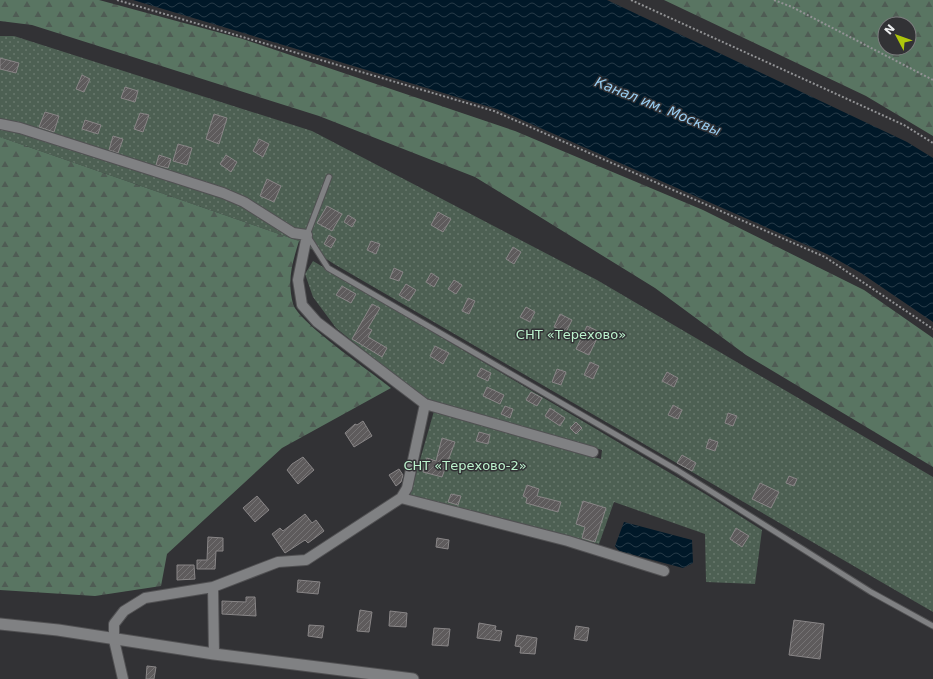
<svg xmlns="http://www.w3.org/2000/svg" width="933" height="679" viewBox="0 0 933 679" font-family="'DejaVu Sans',sans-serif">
	<defs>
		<pattern id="grass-dots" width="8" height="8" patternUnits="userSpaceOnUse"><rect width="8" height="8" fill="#4d6053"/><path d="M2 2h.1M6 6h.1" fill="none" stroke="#67776c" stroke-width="1.8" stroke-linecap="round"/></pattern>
		<pattern id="forest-firs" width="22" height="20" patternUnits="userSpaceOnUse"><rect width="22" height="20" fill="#597562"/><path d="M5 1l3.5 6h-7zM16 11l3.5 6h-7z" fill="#4f5c54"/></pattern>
		<pattern id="water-waves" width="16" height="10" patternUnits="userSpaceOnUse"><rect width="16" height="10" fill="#001828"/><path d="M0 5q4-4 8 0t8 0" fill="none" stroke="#263a48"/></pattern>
		<pattern id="building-hatch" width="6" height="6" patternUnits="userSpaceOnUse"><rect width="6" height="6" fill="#5e5b5c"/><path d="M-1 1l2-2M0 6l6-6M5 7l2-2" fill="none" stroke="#757374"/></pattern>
	</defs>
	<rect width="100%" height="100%" fill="#323235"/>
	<!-- grass -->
	<path fill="url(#grass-dots)" d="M0 36H14L312 131 597 280 933 477V612L334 264 299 241 0 137Z
		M313 261 707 495 762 530 755 584 706 582 705 534 614 502 599 544 410 495 434 411 601 459 602 450 450 407 420 396 336 328 313 297 305 274Z"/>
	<!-- forest -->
	<path fill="url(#forest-firs)" fill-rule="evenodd" d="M0 0H99L243 39 515 131 703 210 864 290 933 338V467L746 355 655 288 475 177 319 116 32 25 0 21Z
		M664 0H933V136L866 96ZM885 24H909V48H885Z
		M0 137 299 241C292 264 287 280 293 304 299 323 373 373 391 388L282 448 167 554 161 586 95 596 0 590Z"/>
	<!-- water -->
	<path fill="url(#water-waves)" d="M133 0H607L907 142 933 158V322L861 273 827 254 497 109Z
		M624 522 692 540 693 563 683 568 619 551 615 546Z"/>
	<!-- building -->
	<path fill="url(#building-hatch)" stroke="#898687" d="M0 58 19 63 16 73 0 69Z
		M82 75 90 79 84 92 76 89Z
		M125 87 138 91 135 102 121 98Z
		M45 112 59 116 54 132 39 127Z
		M140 113 149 115 143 132 134 129Z
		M214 114 227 118 219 144 206 139Z
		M85 120 101 125 98 134 82 129Z
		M113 136 123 139 118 153 109 150Z
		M259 139 269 144 263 157 253 151Z
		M178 144 192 148 187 165 173 161Z
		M159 155 171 159 168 168 156 165Z
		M226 155 237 162 231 172 220 164Z
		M267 179 281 186 274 202 260 196Z
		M327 206 342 214 332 231 317 223Z
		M438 212 451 219 443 232 431 225Z
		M348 215 356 220 352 227 344 222Z
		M329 235 336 239 331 248 324 244Z
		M371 241 380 244 376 254 367 250Z
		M513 247 521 252 514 264 506 259Z
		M394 268 403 272 399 281 390 278Z
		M431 273 439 278 434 287 426 282Z
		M454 280 462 285 456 294 448 289Z
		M406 284 416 290 409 301 399 295Z
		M342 286 356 294 351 303 336 295Z
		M468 298 475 301 469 314 462 311Z
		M372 304 380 308 368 328 372 330 368 337 387 348 382 357 352 339Z
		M526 307 535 312 530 322 520 317Z
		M560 314 572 320 566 332 554 327Z
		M587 326 600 332 589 355 576 349Z
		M435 346 449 353 443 364 430 356Z
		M590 362 599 366 593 379 584 375Z
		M481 368 491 373 488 381 477 376Z
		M557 369 566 372 561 385 552 382Z
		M667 372 678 378 674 387 662 381Z
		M487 387 504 395 500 404 483 396Z
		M531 392 542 398 537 406 526 400Z
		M673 405 682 410 678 419 668 415Z
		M505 406 513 409 510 418 501 414Z
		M550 408 565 418 560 426 545 416Z
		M728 413 737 416 733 426 725 423Z
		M363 421 372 436 354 447 345 433 355 424 357 425Z
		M576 422 582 428 576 434 570 428Z
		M479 432 490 435 488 444 476 441Z
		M442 438 455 442 442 477 423 472 427 458 436 461Z
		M709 439 718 442 715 451 706 448Z
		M682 455 696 463 692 471 677 463Z
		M303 457 314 470 298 484 287 470 292 464Z
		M399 469 403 475 401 482 396 486 389 475Z
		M789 476 797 479 794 486 786 483Z
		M760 483 779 492 771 508 752 499Z
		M527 485 539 489 537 496 561 502 558 512 526 503 527 498 523 496Z
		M451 494 461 496 458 505 448 502Z
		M257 496 269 510 255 522 243 508Z
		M583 501 606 508 595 542 582 538 585 527 576 524Z
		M305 514 312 523 316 520 324 531 308 543 305 540 285 553 272 534 280 528 283 531Z
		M736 528 749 536 742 547 730 539Z
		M208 537 223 538V551H216L215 569H197V560H207Z
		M437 538 449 540 448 549 436 547Z
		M177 565H194L195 579 177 580Z
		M298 580 320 582 318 594 297 592Z
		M246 597H255L256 616 222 614V601L246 602Z
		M360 610 372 612 369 632 357 631Z
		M390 611 407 613 406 627 389 626Z
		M794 620 824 624 820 659 789 655Z
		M479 623 496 626 495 630 502 631 500 641 477 638Z
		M309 625 324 626 322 638 308 636Z
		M576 626 589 628 587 641 574 639Z
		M434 628 450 629 448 646 432 645Z
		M517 635 537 638 535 654 520 653 521 647 515 646Z
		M147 666 156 667 154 679H146Z"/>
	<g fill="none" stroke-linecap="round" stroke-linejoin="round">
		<!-- service casing -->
		<g stroke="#515153" stroke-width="7">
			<path id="service" d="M329 177 307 235 328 268 677 470 871 592 933 626"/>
		</g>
		<!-- minor casing -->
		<g stroke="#515153" stroke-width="12">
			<path id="minor" d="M0 124 20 128 223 193 244 202 293 233 307 235 298 280 302 305 317 322 425 404
				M401 498 407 488 425 404 593 452
				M213 587 214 654
				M123 679 114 640V624L124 611 145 598 213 587 278 562 306 560 401 498 568 541 664 571"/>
		</g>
		<!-- secondary casing -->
		<g stroke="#515153" stroke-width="13">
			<path id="secondary" d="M0 624 58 630 214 654 413 679"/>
		</g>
		<!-- path -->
		<path stroke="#929395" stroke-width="2" stroke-dasharray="2 2" stroke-linecap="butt" d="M117 0 494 111 825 257 933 329
			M631 0 904 125 933 143
			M774 0 792 7 933 80"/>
		<!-- service -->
		<use href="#service" stroke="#808183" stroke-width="5"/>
		<!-- minor -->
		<use href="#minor" stroke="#808183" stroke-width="10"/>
		<!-- secondary -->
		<use href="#secondary" stroke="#808183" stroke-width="11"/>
	</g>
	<g text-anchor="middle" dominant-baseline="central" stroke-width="3" stroke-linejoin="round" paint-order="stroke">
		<!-- park labels -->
		<g font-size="13" fill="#bcf2cd" stroke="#323235">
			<text x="571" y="334">СНТ «Терехово»</text>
			<text x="465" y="465">СНТ «Терехово-2»</text>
		</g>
		<!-- water labels -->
		<g font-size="14" font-style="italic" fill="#99cef2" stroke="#323235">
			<text transform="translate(658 106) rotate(22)">Канал им. Москвы</text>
		</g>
	</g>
	<!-- north arrow -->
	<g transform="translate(897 36) rotate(311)"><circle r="19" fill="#323235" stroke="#7d7d7f"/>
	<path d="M0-3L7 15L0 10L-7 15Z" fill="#aec60b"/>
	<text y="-6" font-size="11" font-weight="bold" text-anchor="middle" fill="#edeeef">N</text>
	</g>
</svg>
